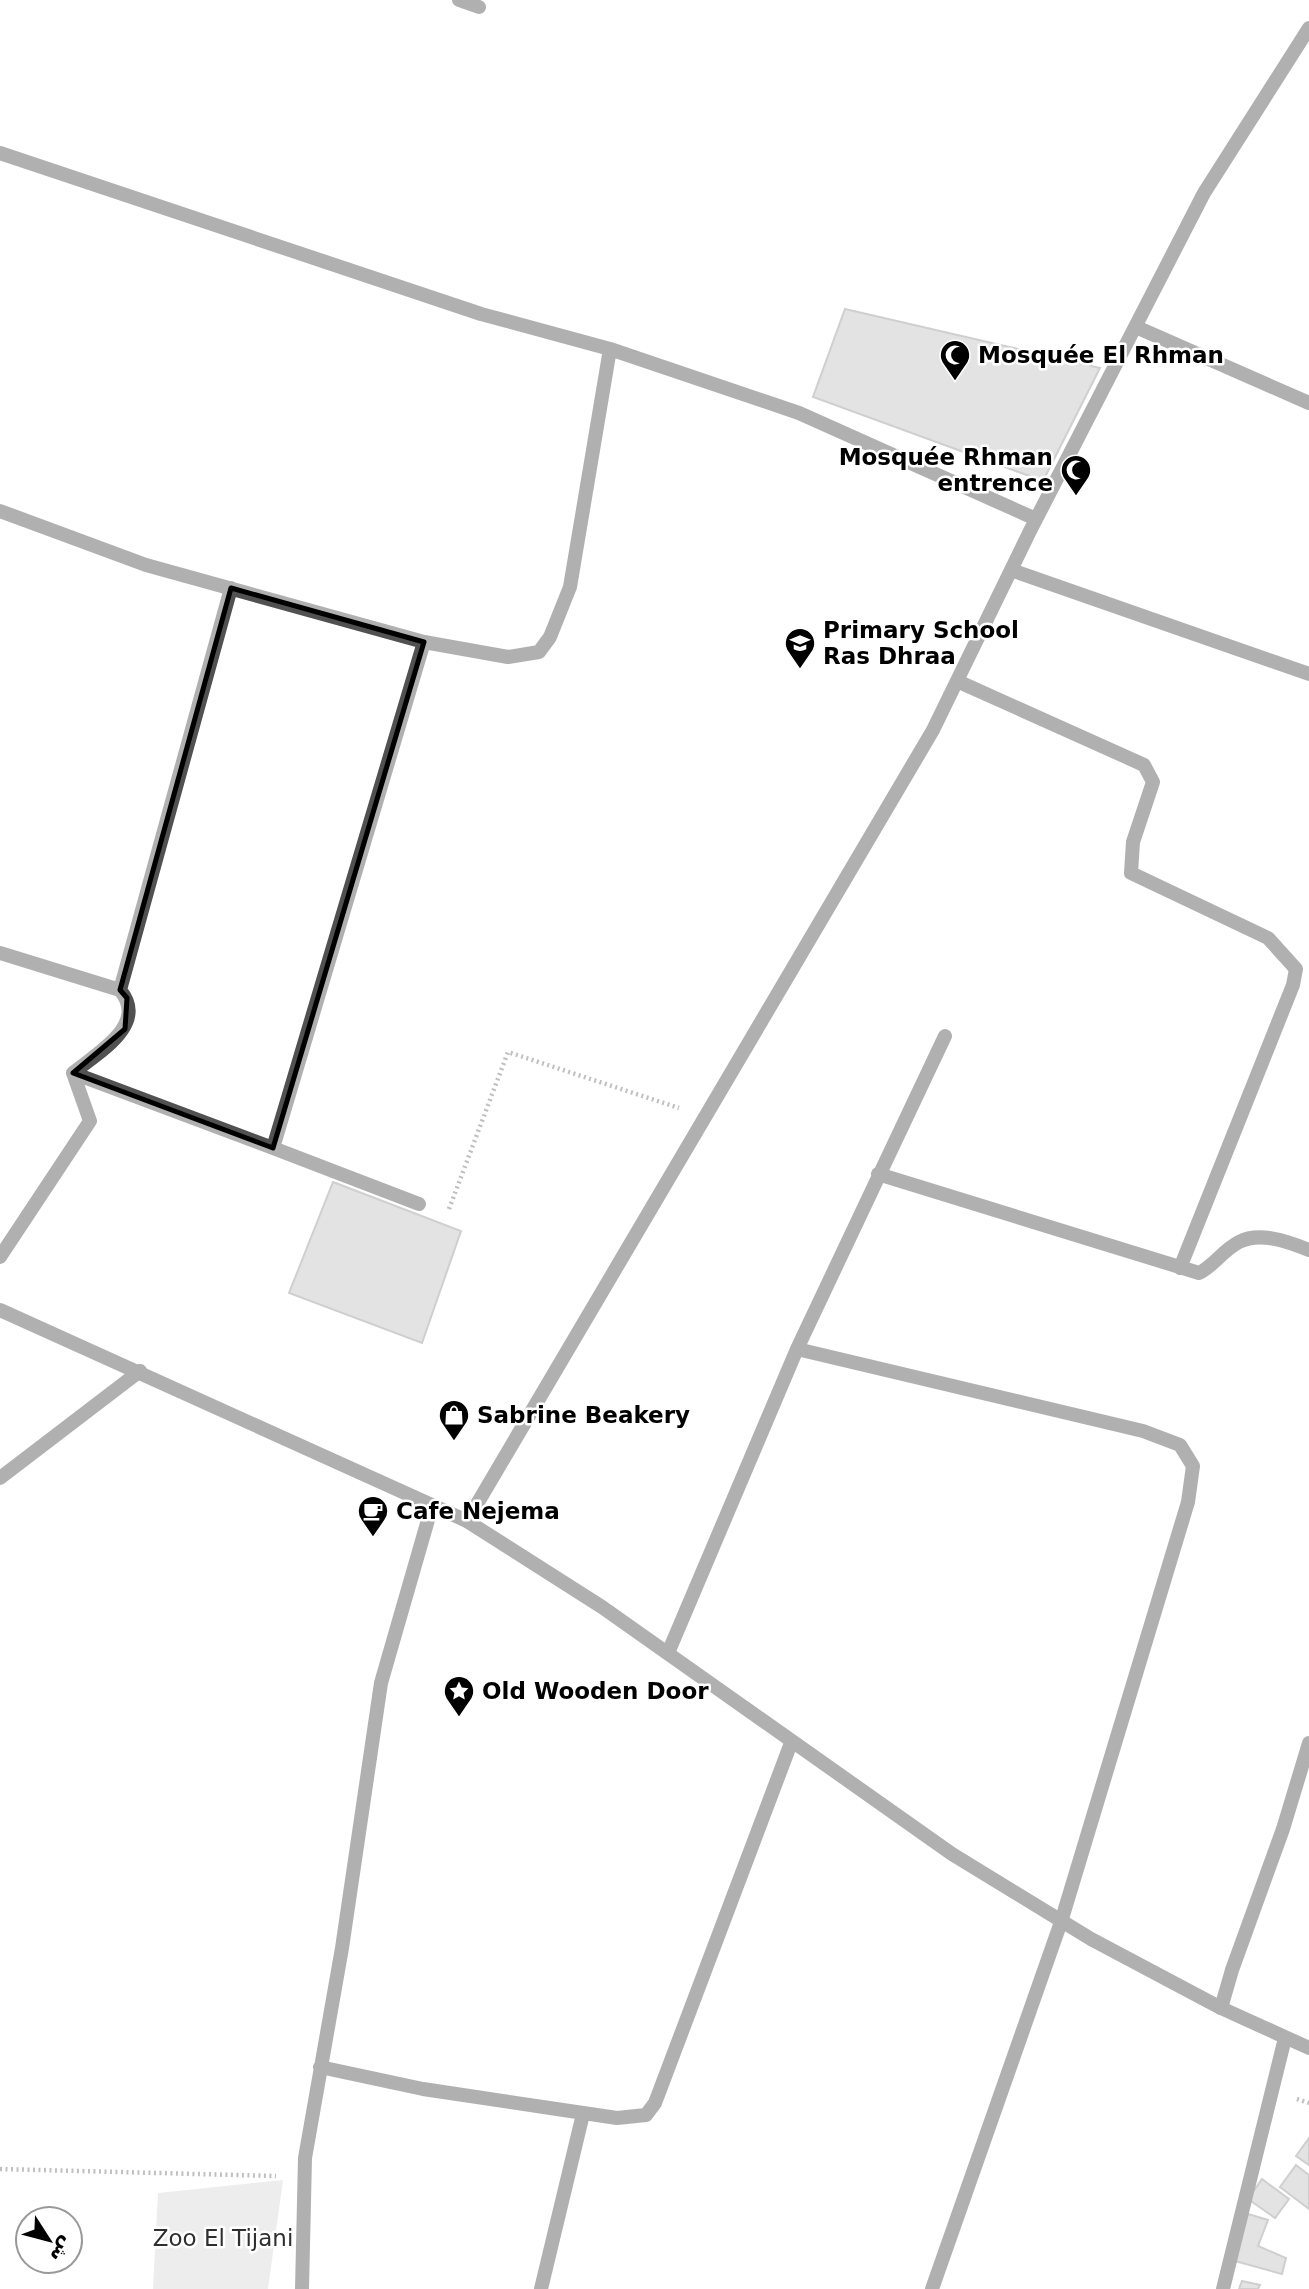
<svg xmlns="http://www.w3.org/2000/svg" width="1309" height="2289" viewBox="0 0 1309 2289" font-family="'DejaVu Sans','Noto Naskh Arabic',sans-serif">
	<rect width="100%" height="100%" fill="#fff"/>
	<!-- green -->
	<path fill="#d8d8d8" d="M283 2180 268 2289H153L158 2193Z"/>
	<!-- building -->
	<path fill="#c0c0c0" stroke="#959595" stroke-width="2" d="M845 309 1100 368 1043 481 813 397Z
		M333 1182 461 1231 422 1343 289 1293Z
		M1309 2138V2165L1296 2156Z
		M1296 2165 1309 2175V2209L1280 2187Z
		M1262 2179 1289 2199 1275 2218 1248 2199Z
		M1248 2214 1268 2220 1258 2246 1286 2258 1282 2274 1235 2261Z
		M1242 2281 1260 2285 1258 2289H1239Z"/>
	<g fill="none" stroke-linecap="round" stroke-linejoin="round">
		<!-- path -->
		<path stroke="#737373" stroke-width="4.5" stroke-dasharray="2 3.5" stroke-linecap="butt" d="M449 1209 508 1052 679 1108
			M1297 2099 1309 2103
			M0 2169 276 2176"/>
		<!-- minor -->
		<path stroke="#515151" stroke-width="14" d="M459 0 479 7
			M0 153 481 314 610 349 799 413 1036 519
			M1136 327 1309 403
			M0 511 146 565 424 642 508 657 539 652 550 637 570 587 610 349
			M1011 570 1309 674
			M957 681 1144 765 1153 782 1133 842 1131 873 1268 938 1296 969 1293 985 1180 1268
			M0 953 120 990C149 1025 97 1053 73 1073L90 1121 0 1257
			M120 990 231 588
			M73 1073 273 1148 424 642
			M273 1148 419 1204
			M878 1174 1199 1273C1215 1265 1223 1250 1239 1242 1260 1231 1289 1242 1309 1250
			M797 1349 1143 1431 1180 1445 1193 1466 1188 1502 1061 1922 932 2289
			M0 1478 140 1371
			M467 1521 933 730 1030 531 1204 193 1309 28
			M668 1653 797 1349 945 1036
			M1221 2008 1232 1970 1283 1829 1309 1743
			M320 2067 423 2089 617 2118 646 2115 655 2103 791 1743
			M302 2289 305 2158 342 1948 381 1683 432 1506
			M541 2289 583 2114
			M1223 2289 1285 2038"/>
		<!-- tertiary -->
		<path stroke="#515151" stroke-width="14" d="M0 1310 467 1521 602 1607 952 1854 1091 1939 1221 2008 1309 2048"/>
	</g>
	<!-- marked area -->
	<path d="M0 0H1309V2289H0ZM231 588 424 642 273 1148 73 1073 125 1029 127 998 120 990Z" fill="#fff" fill-opacity=".55" fill-rule="evenodd"/>
	<path fill="none" stroke="#000" stroke-width="5" stroke-linejoin="round" d="M231 588 424 642 273 1148 73 1073 125 1029 127 998 120 990Z"/>
	<!-- icons -->
	<defs>
		<g id="mosque-pin" transform="scale(1.575)"><path d="M0 17L-7.5 6A9.5 9.5 0 1 1 7.5 6Z" fill="#000" stroke="#fff"/><path d="M3.5-4.9A6 6 0 1 0 3.5 4.9A5 5 0 1 1 3.5-4.9Z" fill="#fff"/></g>
		<g id="school-pin" transform="scale(1.575)"><path d="M0 17L-7.5 6A9.5 9.5 0 1 1 7.5 6Z" fill="#000" stroke="#fff"/><path d="M0-5L7-2L0 1L-7-2ZM-4 1L0 2.5L4 1V4Q0 6-4 4Z" fill="#fff"/></g>
		<g id="shop-pin" transform="scale(1.575)"><path d="M0 17L-7.5 6A9.5 9.5 0 1 1 7.5 6Z" fill="#000" stroke="#fff"/><path d="M-5-2.5h2.3a2.7 3.5 0 0 1 5.4 0H5L5.5 6h-11ZM-1.5-2.5h3a1.5 2.3 0 0 0-3 0Z" fill="#fff"/></g>
		<g id="cafe-pin" transform="scale(1.575)"><path d="M0 17L-7.5 6A9.5 9.5 0 1 1 7.5 6Z" fill="#000" stroke="#fff"/><path d="M-5.5-4.5H6V0H3Q3 3.5 0 3.5H-2.5Q-5.5 3.5-5.5 0ZM3-3.2v2h1.7v-2ZM-6 4.5H4V6H-6Z" fill="#fff"/></g>
		<g id="sight-pin" transform="scale(1.575)"><path d="M0 17L-7.5 6A9.5 9.5 0 1 1 7.5 6Z" fill="#000" stroke="#fff"/><path d="M0-6L1.8-2.2L6-1.7L2.9 1.2L3.7 5.4L0 3.3L-3.7 5.4L-2.9 1.2L-6-1.7L-1.8-2.2Z" fill="#fff"/></g>
	</defs>
	<g fill-rule="evenodd">
		<use href="#mosque-pin" x="955" y="355"/>
		<use href="#mosque-pin" x="1076" y="470"/>
		<use href="#school-pin" x="800" y="643"/>
		<use href="#shop-pin" x="454" y="1415"/>
		<use href="#cafe-pin" x="373" y="1511"/>
		<use href="#sight-pin" x="459" y="1691"/>
	</g>
	<g text-anchor="middle" dominant-baseline="central" stroke-width="5" stroke-linejoin="round" paint-order="stroke">
		<!-- poi labels -->
		<g font-size="23" font-weight="bold" fill="#000" stroke="#fff" text-anchor="start">
			<text x="978" y="355">Mosquée El Rhman</text>
			<text x="1053" y="457" text-anchor="end">Mosquée Rhman<tspan x="1053" dy="26">entrence</tspan></text>
			<text x="823" y="630">Primary School<tspan x="823" dy="26">Ras Dhraa</tspan></text>
			<text x="477" y="1415">Sabrine Beakery</text>
			<text x="396" y="1511">Cafe Nejema</text>
			<text x="482" y="1691">Old Wooden Door</text>
		</g>
		<!-- park labels -->
		<g font-size="23" fill="#2f2f2f" stroke="#fff">
			<text x="223" y="2238">Zoo El Tijani</text>
		</g>
	</g>
	<!-- north arrow -->
	<g transform="translate(49 2240) rotate(126)"><circle r="33" fill="#ffffff" stroke="#999999" stroke-width="2"/>
	<path d="M0-5L12 26L0 18L-12 26Z" fill="#000000"/>
	<text y="-10" font-size="19" font-weight="bold" text-anchor="middle" fill="#000000">ش</text>
	</g>
</svg>
